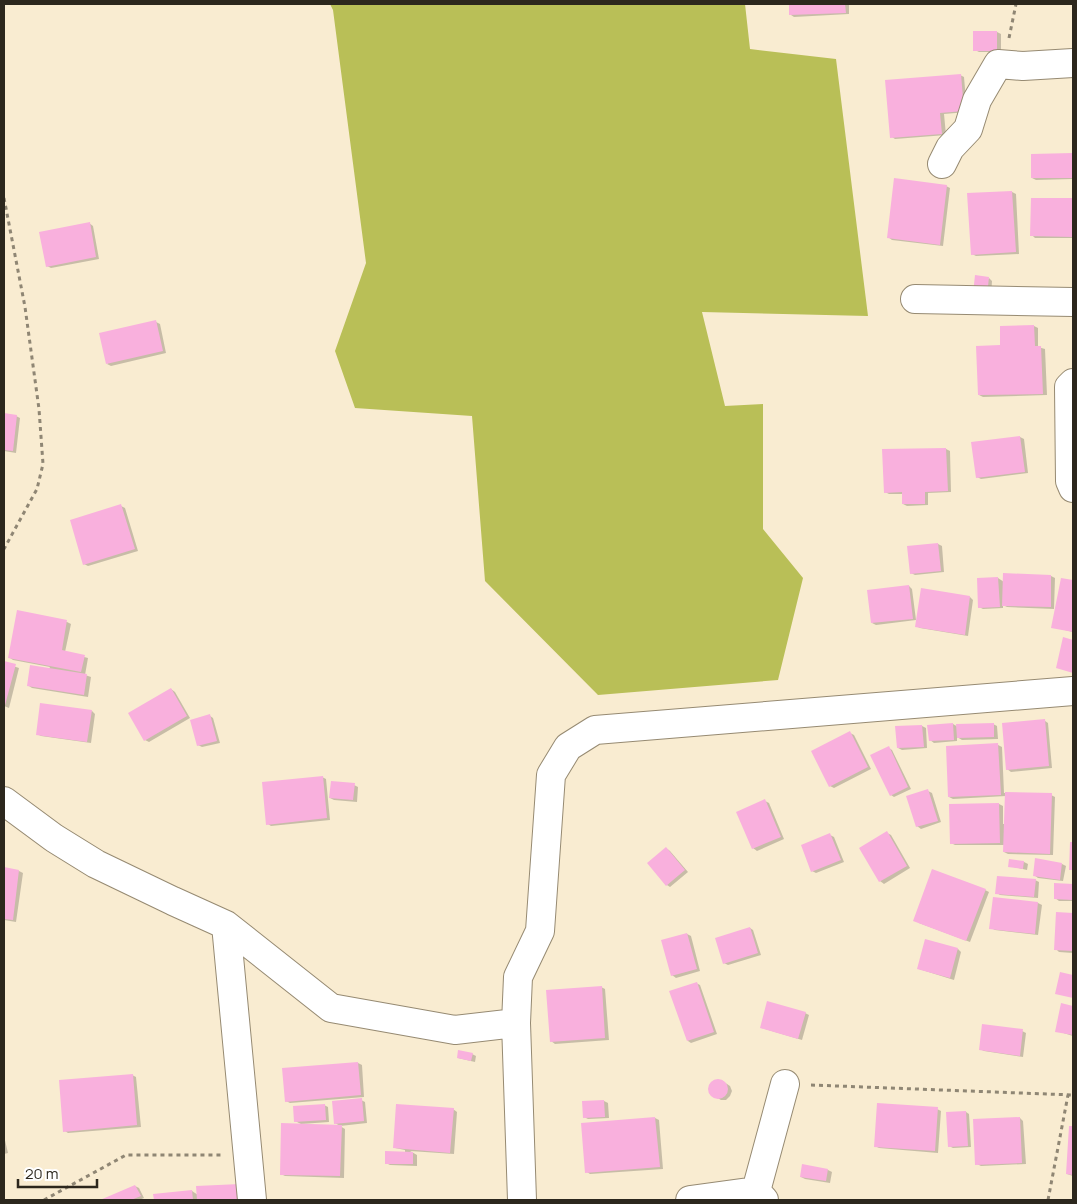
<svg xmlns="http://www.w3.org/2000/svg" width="1077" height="1204" viewBox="0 0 1077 1204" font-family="Manrope,sans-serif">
	<rect width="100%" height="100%" fill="#f9ecd1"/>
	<!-- forest -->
	<path fill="#b9bf57" d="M330 4H745L750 49 836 59 868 316 702 312 725 406 763 404V529L803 578 778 680 598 695 485 581 472 416 355 408 335 351 366 263 333 10Z"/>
	<!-- shadow -->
	<path fill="#0003" d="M790 4H849V14L794 17 791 15Z
		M997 32 1001 34V52H979L975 50Z
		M960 75 964 77 967 112 944 114 946 135 895 139 892 137Z
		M1073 154V179L1036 180 1032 178V155Z
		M946 186 950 188 943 246 892 240 888 237Z
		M1012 192 1016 194 1019 254 976 256 972 254 969 194Z
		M1032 199 1073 200V238H1035L1032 235Z
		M89 223 93 226 99 259 51 268 47 266Z
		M989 278 992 281 991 297 978 296Z
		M156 322 160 324 166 353 111 366 107 364Z
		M1034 326 1038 328V347L1045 349 1047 395 983 397 979 395 1002 346Z
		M4 415 16 416 20 418 16 453 4 451Z
		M1020 437 1024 439 1028 473 981 479 977 477Z
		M946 449 950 451 951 492 928 493V505L907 506 903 504V494H889L885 492Z
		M121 506 125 508 138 551 88 566 84 564Z
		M938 544 942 546 944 572 915 575 911 573Z
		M1051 576 1055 578 1054 609 1007 607 1003 605V608L983 609 979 607 998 578 1004 582Z
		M1062 579 1073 581V632L1053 627Z
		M909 586 912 589 916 620 876 625 872 623Z
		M970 597 973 600 968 636 920 628 916 626Z
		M18 612 67 622 71 624 65 652 88 658 85 675 91 677 88 697 32 688 29 686 49 669 50 667 13 660 10 658Z
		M4 663 19 668 9 708 4 706Z
		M171 689 175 692 190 718 149 742 145 740Z
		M92 711 95 714 91 743 41 736 37 734Z
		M210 716 213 718 220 743 202 747 198 745Z
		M1045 721 1048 723 1052 768 1011 772 1007 769Z
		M953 724 958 727 993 724 997 726 998 739 962 740 957 737V741L934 743 930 740Z
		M922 726 926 728 927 748 902 750 898 748Z
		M850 733 854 735 871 769 834 788 830 786Z
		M998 745 1002 747 1004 793 1051 795 1055 797 1053 855 1008 854 1004 852V845H955L951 843 999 804 1003 806V824H1005L1006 796 953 799 949 797Z
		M889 748 892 750 911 789 894 797 891 795Z
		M322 777 326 779 330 820 271 826 268 824Z
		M354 785 358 787 357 802 334 800 330 798Z
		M928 791 932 793 941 822 921 829 917 826Z
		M765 801 769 803 784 839 757 851 753 848Z
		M887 833 891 835 910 868 884 884 880 881Z
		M830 835 834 837 844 862 816 873 812 871Z
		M666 848 670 851 688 872 670 887 667 885Z
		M1024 862 1028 864 1027 870 1009 866Z
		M1062 864 1066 866 1063 881 1038 878 1034 875Z
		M4 869 19 871 23 873 16 922 4 920Z
		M1035 880 1039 882 1038 898 1000 895 997 893Z
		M1055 884 1073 886V901H1059L1055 898Z
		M985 890 989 892 970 942 919 923Z
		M994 898 1038 903 1042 905 1038 935 995 930 991 928Z
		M1057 914 1073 915V953L1059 952 1056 949Z
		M750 928 753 930 761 955 728 965 724 963Z
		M687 934 691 936 700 971 676 978 672 975Z
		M958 949 961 952 954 980 919 969Z
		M696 983 700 985 717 1034 691 1043 688 1041Z
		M601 987 605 989 609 1040 555 1044 551 1041Z
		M1062 1005 1073 1007V1036L1057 1031Z
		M805 1013 809 1015 802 1040 765 1029Z
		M1022 1031 1026 1033 1023 1057 984 1051 980 1049Z
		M472 1054 476 1056 475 1062 458 1058Z
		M358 1063 362 1065 364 1097 290 1103 286 1101Z
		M132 1075 136 1077 141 1127 68 1133 65 1131Z
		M721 1080 730 1086 732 1091 730 1096 726 1100H721L712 1095 710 1089 711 1084 715 1081Z
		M361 1100 365 1102 367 1123 340 1126 345 1129 344 1178 285 1176 281 1174 340 1126 335 1123Z
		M604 1101 608 1103 609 1118 588 1119 584 1117Z
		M324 1105 328 1107 329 1122 301 1124 295 1121Z
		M453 1109 457 1112 454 1154 410 1151 417 1155V1166L390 1165 386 1163 405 1153V1150L395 1148Z
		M937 1109 941 1111 938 1153 879 1148 875 1146Z
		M966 1112 969 1114 971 1147 953 1148 949 1146Z
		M655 1118 659 1120 663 1169 590 1174 587 1172Z
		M1020 1118 1023 1121 1026 1164 981 1166 977 1164Z
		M1070 1127H1073V1176L1067 1174Z
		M4 1136 8 1153 4 1154Z
		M803 1165 828 1170 832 1172 830 1183 805 1179 801 1177Z
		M135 1186 139 1188 144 1198 139 1200H103Z
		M192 1191 198 1195 244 1200H155L154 1195Z"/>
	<!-- building -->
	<path fill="#f9b0dd" d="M789 4H845L846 13 789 15Z
		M973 31H997V51H973Z
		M961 74 964 111 940 113 942 134 890 138 885 80Z
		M1073 153V178H1031V154Z
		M894 178 947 185 940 245 887 238Z
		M1012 191 1016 252 971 255 967 193Z
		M1031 198H1073V237L1030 236Z
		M90 222 96 257 46 267 39 232Z
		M975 275 989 277 987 296 973 294Z
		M156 320 163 351 106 364 99 333Z
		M1034 325 1035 346H1041L1043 394 978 395 976 346 1000 345V326Z
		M4 413 17 415 13 451 4 450Z
		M1020 436 1025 472 976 478 971 442Z
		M946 448 948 491 925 492V504H902V492L884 493 882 449Z
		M121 504 135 549 83 565 70 520Z
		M938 543 941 571 910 574 907 546Z
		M1003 573 1051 575V607L1002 606Z
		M998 577 1000 607 978 608 977 578Z
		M1061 578 1073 580V632L1051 628Z
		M909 585 913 619 871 623 867 590Z
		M921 588 970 596 965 635 915 627Z
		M17 610 67 620 62 650 85 655 81 672 8 658Z
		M1063 637 1073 640V673L1056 668Z
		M4 661 16 664 4 709Z
		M30 665 87 674 84 695 27 686Z
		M171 688 187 716 144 741 128 713Z
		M40 703 92 710 87 742 36 735Z
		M210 714 217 741 197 746 190 720Z
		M1045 719 1049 766 1006 770 1002 723Z
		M953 723 954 740 929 741 927 725Z
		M994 723V737L957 738 956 724Z
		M922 725 924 747 897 748 895 726Z
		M850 731 868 767 829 787 811 751Z
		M998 743 1001 795 948 797 946 746Z
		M889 746 908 787 890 796 870 755Z
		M323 776 327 818 266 825 262 782Z
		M331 781 355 783 353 800 329 798Z
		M928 789 938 821 916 827 906 796Z
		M1005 792 1052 793 1050 854 1003 852Z
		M765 799 781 837 752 849 736 812Z
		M999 803 1000 843 950 844 949 804Z
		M887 831 907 866 879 882 859 848Z
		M830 833 841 860 811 872 801 845Z
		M1070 842H1073V870H1069Z
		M666 847 685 870 666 886 647 863Z
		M1035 858 1062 863 1060 880 1033 876Z
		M1009 859 1024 861 1023 869 1008 867Z
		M4 867 19 870 13 920 4 919Z
		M932 869 986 889 966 941 913 921Z
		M997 876 1036 879 1034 897 995 894Z
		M1054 883 1073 884V900L1054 899Z
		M993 897 1038 902 1035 934 989 929Z
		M1056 912 1073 913V951L1054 950Z
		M750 927 758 953 723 964 715 938Z
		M687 933 697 969 671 976 661 940Z
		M925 939 958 948 950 978 917 969Z
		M1060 972 1073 975V998L1055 994Z
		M697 982 714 1032 687 1041 669 991Z
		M602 986 605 1038 550 1042 546 990Z
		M767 1001 806 1012 798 1039 760 1028Z
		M1061 1003 1073 1006V1035L1055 1032Z
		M982 1024 1023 1029 1020 1056 979 1050Z
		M458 1050 473 1053 471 1061 457 1058Z
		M358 1062 361 1095 285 1102 282 1068Z
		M133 1074 137 1125 63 1132 59 1080Z
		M708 1089a10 10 0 1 1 20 0a10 10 0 1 1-20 0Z
		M362 1098 364 1121 334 1124 332 1101Z
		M604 1100 605 1117 583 1118 582 1101Z
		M877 1103 938 1107 935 1151 874 1147Z
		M325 1104 326 1120 294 1122 293 1106Z
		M396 1104 454 1108 450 1153 393 1148Z
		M966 1111 968 1146 948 1147 946 1112Z
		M655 1117 660 1167 585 1173 581 1123Z
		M1020 1117 1022 1163 975 1165 973 1119Z
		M281 1123 342 1125 340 1176 280 1175Z
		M1069 1126H1073V1175L1066 1174Z
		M385 1151 413 1152V1164H385Z
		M802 1164 828 1169 826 1181 800 1177Z
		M240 1184V1200H197L196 1186Z
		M135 1185 141 1196 131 1200H100Z
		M192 1190 193 1200H154L153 1194Z"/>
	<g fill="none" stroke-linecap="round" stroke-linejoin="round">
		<!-- minor casing -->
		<g stroke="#968a72" stroke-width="30">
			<path id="minor" d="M942 164 950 148 968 129 977 100 998 64 1023 66 1073 63
				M915 299 1073 302
				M1073 383 1069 387 1070 481 1073 488
				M4 801 54 838 96 864 173 901 226 925 331 1008 455 1030 516 1023
				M226 925 252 1200
				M756 1191 785 1084
				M522 1200 516 1023 518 977 540 931 551 775 568 747 595 730 1073 691
				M690 1200 756 1191 764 1200"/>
		</g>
		<!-- path -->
		<path stroke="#8f8674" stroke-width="3" stroke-dasharray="4 4" stroke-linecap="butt" d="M1009 38 1016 4
			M4 198 25 307 39 409 43 464 37 489 4 549
			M811 1085 1073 1095
			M44 1200 126 1155H222
			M1048 1200 1068 1095"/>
		<!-- minor -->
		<use href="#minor" stroke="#fff" stroke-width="28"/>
	</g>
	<!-- border -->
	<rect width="1077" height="1204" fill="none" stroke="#2c271d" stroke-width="10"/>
	<!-- scale -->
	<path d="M18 1179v8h79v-8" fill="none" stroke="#2c271d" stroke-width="2.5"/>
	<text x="25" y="1179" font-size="15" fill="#2c271d" stroke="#ffffff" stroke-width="4" paint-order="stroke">20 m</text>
</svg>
